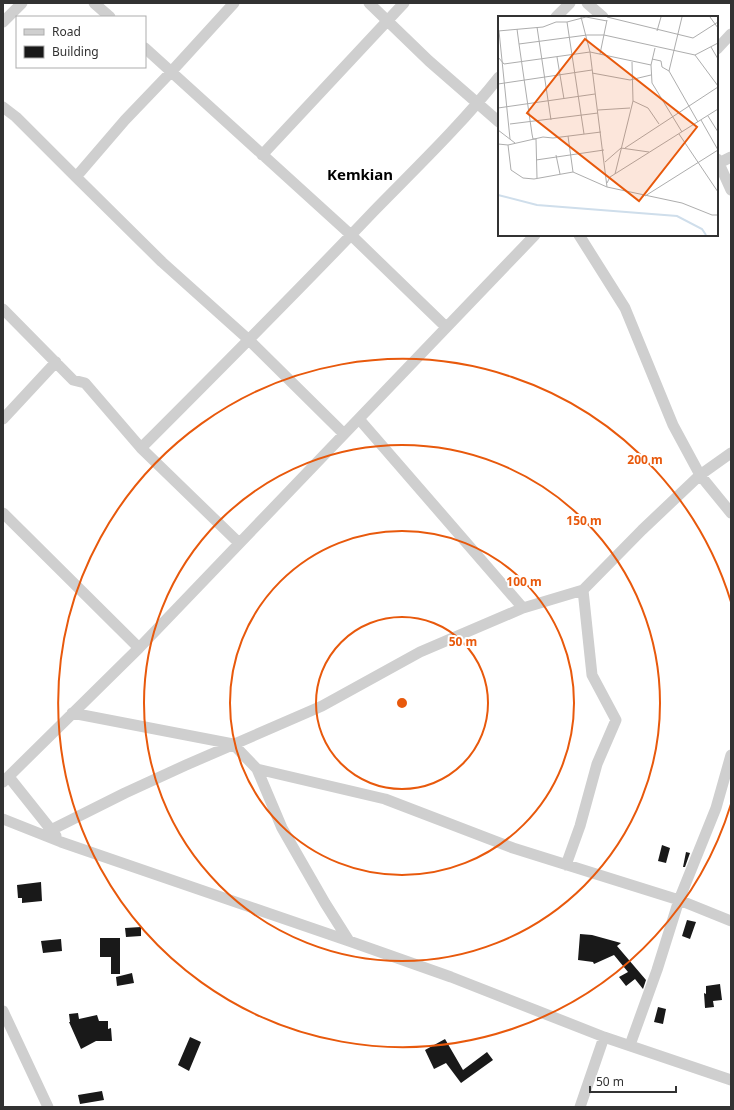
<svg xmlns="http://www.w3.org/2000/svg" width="734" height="1110" viewBox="0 0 734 1110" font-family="'Noto Sans',sans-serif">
	<rect width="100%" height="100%" fill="#fff"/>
	<!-- building -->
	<path fill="#191919" d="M662 845 670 848 666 863 658 861Z
		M686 852 690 853 685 867H683Z
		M41 882 42 901 22 903V898H18L17 885Z
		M687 920 696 922 690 939 682 936Z
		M141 927V936L126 937 125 928Z
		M580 934 592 935 621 943 617 946 646 980 643 989 635 979 626 986 619 977 628 972 614 955 594 964 593 962 578 960Z
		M100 938H120V974H111V957H100Z
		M61 939 62 951 43 953 41 941Z
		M132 973 134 983 117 986 116 977Z
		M720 984 722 1000 713 1001 714 1007 705 1008 704 993 706 994V986Z
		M658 1007 666 1009 663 1024 654 1022Z
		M78 1013 79 1019 97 1015 99 1021H108V1029L111 1028 112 1041H96L81 1049 69 1022H70L69 1014Z
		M190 1037 201 1042 189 1071 178 1065Z
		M445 1039 463 1070 487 1052 493 1060 461 1083 446 1063 434 1069 425 1050Z
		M102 1091 104 1100 80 1104 78 1095Z"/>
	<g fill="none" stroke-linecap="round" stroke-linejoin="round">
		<!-- street -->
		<path stroke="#cfcfcf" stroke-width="11" d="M94 3 110 17
			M369 3 429 61 499 122
			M587 3 603 17
			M556 17 570 3
			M3 22 22 3
			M145 48 351 235 446 327
			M717 49 731 34
			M3 107 16 117 76 177 162 262 249 340 344 434
			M262 155 404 3
			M717 159 731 190
			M719 163 731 157
			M76 177 125 120 171 72 234 3
			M579 235 625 308 673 425 700 475 731 513
			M3 309 73 380 85 383 141 448 239 543
			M3 419 56 362
			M359 419 523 608
			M141 448C219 370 297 292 373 212 416 168 461 125 499 77
			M3 513 139 648
			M72 713 233 744 257 769 282 828 325 903 349 941
			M257 769 385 799 513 848 679 900 731 921
			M9 777 56 836
			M3 782 139 648 535 235
			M3 819 61 842 349 941 451 977 604 1037 731 1080
			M51 830 125 793 186 765 322 706 420 652 523 608 583 590 642 530 700 475 731 453
			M566 865 580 826 597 764 616 720 592 675 583 590
			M3 1011 48 1107
			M630 1045 657 970 679 900 716 808 731 755
			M580 1107 604 1037"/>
	</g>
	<!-- distance rings -->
	<g fill="none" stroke="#e8590c" stroke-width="2">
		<circle cx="402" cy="703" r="86"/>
		<circle cx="402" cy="703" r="172"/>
		<circle cx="402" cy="703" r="258"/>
		<path d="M731 804A344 344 0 1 1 731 602"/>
	</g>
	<g text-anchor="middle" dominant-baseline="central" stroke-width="4" stroke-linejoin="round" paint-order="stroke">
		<!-- neighbourhood labels -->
		<g font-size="15" font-weight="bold" fill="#000" stroke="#fff">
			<text x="360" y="174">Kemkian</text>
		</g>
	</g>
	<!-- overview -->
	<g transform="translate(498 16)">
		<rect width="220" height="220" fill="#fff"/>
		<path fill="none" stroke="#cfdeeb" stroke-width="2" d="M0 179 39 189 179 200 204 213 208 219"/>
		<path fill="none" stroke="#adadad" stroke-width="1" d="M83 1 92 36 109 171M109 1 195 22 220 6M184 1 171 55 200 106M212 1 220 12M69 6 86 118M39 11 53 104M19 13 21 28M0 15 45 11 58 6H69L88 1 109 5M1 15 12 123M159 15 163 1M213 31 220 43M157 32 153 49 154 67 184 116M102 38 109 4M197 39 220 70M0 41 6 48 92 36 153 49M59 41 66 83M154 43 163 45 164 51 171 55M94 57 132 64 153 59M0 68 94 54M135 85 150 92 161 108M0 92 97 78M100 94 132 92M210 100 220 116M203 104 220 134M12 108 100 97M0 114 17 127M181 118 220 176M70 120 75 156M0 128 10 129 45 121 55 122 103 116M10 129 13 154 25 162 36 163 75 156 109 171 184 187 214 199H220M127 132 220 71M58 139 62 158M38 144 106 134M107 146 123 132 151 136M117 158 135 85 134 46M39 162 38 123H35L34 118 21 28 89 19H106L197 39 220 27M109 167 112 161 220 93M147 180 220 134"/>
		<path fill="#e8590c" fill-opacity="0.15" stroke="#e8590c" stroke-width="2" d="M87 23 199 111 141 185 29 97Z"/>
		<rect width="220" height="220" fill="none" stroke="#323232" stroke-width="2"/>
	</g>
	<circle cx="402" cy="703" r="6" fill="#e8590c" stroke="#fff" stroke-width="2"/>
	<g font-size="12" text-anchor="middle" font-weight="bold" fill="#e8590c" stroke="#fff" stroke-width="4" stroke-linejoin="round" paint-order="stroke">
		<text x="645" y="464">200 m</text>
		<text x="584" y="525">150 m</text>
		<text x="524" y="586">100 m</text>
		<text x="463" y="646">50 m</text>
	</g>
	<!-- border -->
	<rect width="734" height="1110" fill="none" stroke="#323232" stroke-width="8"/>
	<!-- legend -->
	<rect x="16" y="16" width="130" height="52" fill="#ffffff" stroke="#adadad"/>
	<rect x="24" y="29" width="20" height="6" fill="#cfcfcf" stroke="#adadad"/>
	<text x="52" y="36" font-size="12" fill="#323232">Road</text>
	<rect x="24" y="46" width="20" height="12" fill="#191919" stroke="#adadad"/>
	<text x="52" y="56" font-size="12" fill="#323232">Building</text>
	<!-- scale -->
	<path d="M590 1086v6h86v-6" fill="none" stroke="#323232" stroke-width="2"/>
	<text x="596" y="1086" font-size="12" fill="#323232" stroke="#ffffff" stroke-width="3" paint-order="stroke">50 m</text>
</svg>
